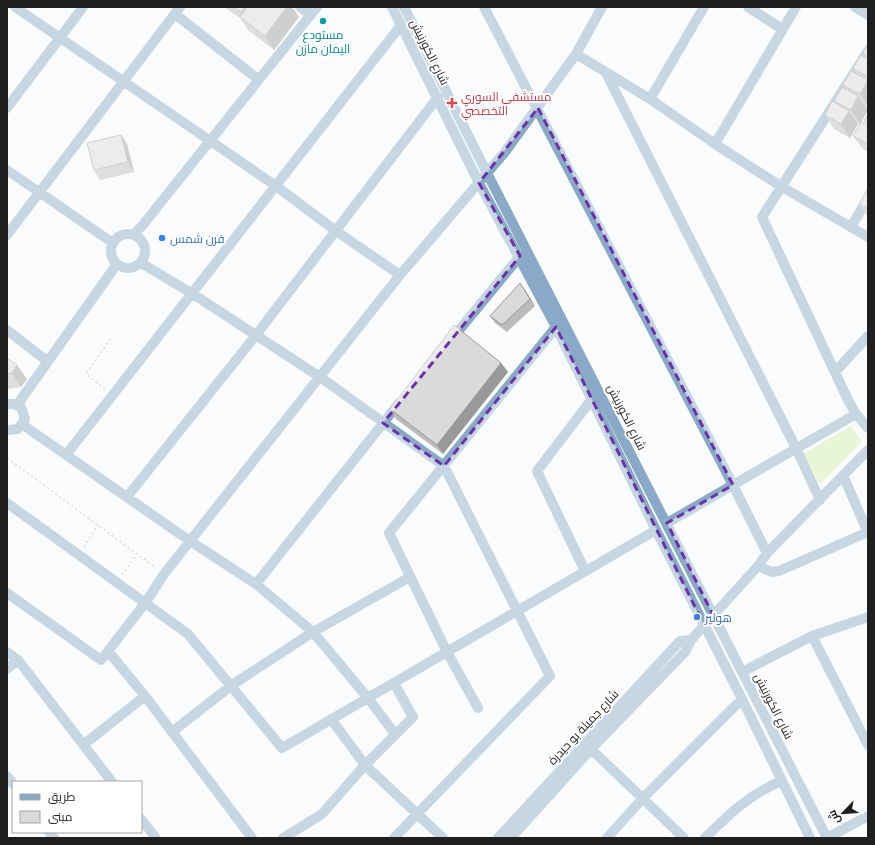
<svg xmlns="http://www.w3.org/2000/svg" width="875" height="845" viewBox="0 0 875 845" font-family="'Titillium Web',Cairo,sans-serif">
	<rect width="100%" height="100%" fill="#fafbfc"/>
	<!-- green -->
	<path fill="#d6edac" d="M851 426 862 441 820 485 803 454Z"/>
	<g fill="none" stroke-linecap="round" stroke-linejoin="round">
		<!-- path -->
		<path stroke="#b1b2b3" stroke-width="1.5" stroke-dasharray="2 3" stroke-linecap="butt" d="M105 389 86 374 111 338
			M7 458 156 568
			M84 547 98 525
			M122 575 137 554"/>
		<!-- minor -->
		<path stroke="#8aa9c6" stroke-width="10" d="M15 7 276 186 336 231 400 275
			M300 7 311 15
			M392 7 479 183 556 327 656 530 742 699 810 838
			M404 7 487 173 827 838
			M484 7 733 485 767 553
			M748 7 782 29
			M855 7 868 15
			M175 14 259 80
			M868 51 762 217 848 400 856 414 868 428
			M576 54 650 99 715 144 782 187 868 237
			M606 73 796 448 820 500
			M650 99 704 7
			M7 108 83 7
			M715 144 796 7
			M7 170 113 243
			M851 227 868 198
			M111 251a17 17 0 1 1 34 0a17 17 0 1 1-34 0Z
			M7 235 180 7
			M133 235 142 226 317 7
			M141 263 193 294 320 377 444 466 550 676 394 838
			M7 330 47 361
			M451 340 520 256
			M835 372 868 336
			M7 404H13L21 407 25 419 18 429 7 430
			M17 405 117 264
			M23 425 190 541 256 584 313 632 368 698 395 734
			M66 455 401 25
			M843 475 868 533
			M127 497 256 335 438 97
			M7 503 188 634 282 748 656 530
			M667 523 856 414
			M758 566 772 572 779 571 868 532
			M585 571 537 471 592 399
			M256 584 399 403
			M7 593 101 660 108 651 145 696 252 838
			M812 636 868 745
			M108 651 146 602 164 574 400 275 505 152 576 54 602 7
			M7 652 18 660 112 782
			M7 669 18 660
			M742 672 812 636 868 617
			M478 708 447 652 389 533 556 327
			M331 719 365 765 443 838
			M172 732 232 685 313 632 410 577
			M83 745 145 696
			M591 749 684 838
			M7 776 13 784
			M141 819 156 838
			M49 832 54 838
			M283 838 322 814 365 765 413 717 394 683
			M498 838 680 641 691 640
			M511 838 591 749 685 652 691 640 758 566 767 553 868 450
			M607 838 643 798 742 699
			M705 838C728 815 751 793 782 781
			M827 838 868 816"/>
	</g>
	<!-- wall -->
	<path fill="#bcbbbb" d="M226 7H292L299 17 274 50 249 31 240 18 227 9Z
		M868 43V107L865 105 868 110 860 124 856 122 858 124 850 138 834 129 825 115 836 103 834 101 847 90 843 85 858 75 853 68 866 57 863 53Z
		M868 114V152L863 149 853 136 867 125 864 121Z
		M121 135 127 144 134 172 100 180 94 170Z
		M868 189V217L859 204Z
		M525 290 535 306 507 332 495 323 490 316Z
		M7 358 27 379 21 387 7 389Z
		M501 363 508 372 443 454 396 419 390 409Z"/>
	<!-- shaded-wall -->
	<path fill="#999" d="M245 7H265L251 26 241 12Z
		M287 7H292L299 17 274 50 265 36Z
		M868 80V106L860 94Z
		M858 96 868 110 860 124 851 110Z
		M849 111 858 124 850 138 841 124Z
		M121 135 127 144 134 172 128 162Z
		M520 283 525 290 535 306 530 299Z
		M501 363 508 372 443 454 437 445Z
		M17 365 27 379 21 387 12 373Z"/>
	<!-- building -->
	<path fill="#dbdada" stroke="#999" d="M234 7H245L241 12Z
		M247 7H287L265 36 240 17Z
		M868 43V56L863 53Z
		M861 55 868 59V77L853 68Z
		M851 71 868 80 860 94 843 85Z
		M842 87 858 96 851 110 834 101Z
		M832 101 849 111 841 124 825 115Z
		M868 114V124L864 121Z
		M861 122 868 126V144L853 136Z
		M121 135 128 162 94 170 87 143Z
		M868 189V209L859 204Z
		M520 283 530 299 502 325 490 316Z
		M454 325 501 363 437 445 390 409Z
		M7 358 17 365 12 373 7 374Z"/>
	<!-- marked area -->
	<path d="M0 0H875V845H0ZM538 108 733 485 667 523 713 615 704 625 556 327 444 466 383 423 520 256 479 183Z" fill="#fafbfc" fill-opacity=".55" fill-rule="evenodd"/>
	<path fill="none" stroke="#6c33a9" stroke-width="3" stroke-dasharray="8 5" stroke-linejoin="round" d="M538 108 733 485 667 523 713 615 704 625 556 327 444 466 383 423 520 256 479 183Z"/>
	<!-- markers -->
	<circle fill="#0f9aa8" stroke="#fff" stroke-width="1.5" cx="323" cy="21" r="4"/>
	<path fill="#e0444e" stroke="#fff" stroke-width="1.5" d="M450 97h4v4h4v4h-4v4h-4v-4h-4v-4h4z"/>
	<g fill="#3f7fe0" stroke="#fff" stroke-width="1.5">
		<circle cx="162" cy="238" r="4"/>
		<circle cx="697" cy="617" r="4"/>
	</g>
	<g text-anchor="middle" dominant-baseline="central" stroke-width="4" stroke-linejoin="round" paint-order="stroke">
		<!-- culture labels -->
		<g font-size="12" fill="#0d838f" stroke="#fff">
			<text x="323" y="34">مستودع<tspan x="323" dy="14">اليمان مازن</tspan></text>
		</g>
		<!-- street labels -->
		<g font-size="12" fill="#1f1f20" stroke="#fff">
			<text transform="translate(430 52) rotate(63)">شارع الكورنيش</text>
			<text transform="translate(627 417) rotate(63)">شارع الكورنيش</text>
			<text transform="translate(774 706) rotate(63)">شارع الكورنيش</text>
			<text transform="translate(583 727) rotate(-47)">شارع جميلة بو حيدرة</text>
		</g>
		<!-- health labels -->
		<g font-size="12" fill="#be3a42" stroke="#fff" text-anchor="start">
			<text x="461" y="96">مستشفى السوري<tspan x="461" dy="14">التخصصي</tspan></text>
		</g>
		<!-- shop labels -->
		<g font-size="12" fill="#366cbe" stroke="#fff" text-anchor="start">
			<text x="170" y="238">فرن شمس</text>
			<text x="705" y="617">هولير</text>
		</g>
	</g>
	<!-- border -->
	<rect width="875" height="845" fill="none" stroke="#1f1f20" stroke-width="16"/>
	<!-- legend -->
	<rect x="12" y="781" width="130" height="52" fill="#ffffff" stroke="#a5a5a6"/>
	<rect x="20" y="794" width="20" height="6" fill="#8aa9c6" stroke="#a5a5a6"/>
	<text x="48" y="801" font-size="12" fill="#1f1f20">طريق</text>
	<rect x="20" y="811" width="20" height="12" fill="#dbdada" stroke="#a5a5a6"/>
	<text x="48" y="821" font-size="12" fill="#1f1f20">مبنى</text>
	<!-- north arrow -->
	<g transform="translate(843 813) rotate(245)" stroke="#ffffff" stroke-width="3" paint-order="stroke">
	<path d="M0-3L7 15L0 10L-7 15Z" fill="#1f1f20"/>
	<text y="-6" font-size="11" font-weight="bold" text-anchor="middle" fill="#1f1f20">ش</text>
	</g>
</svg>
